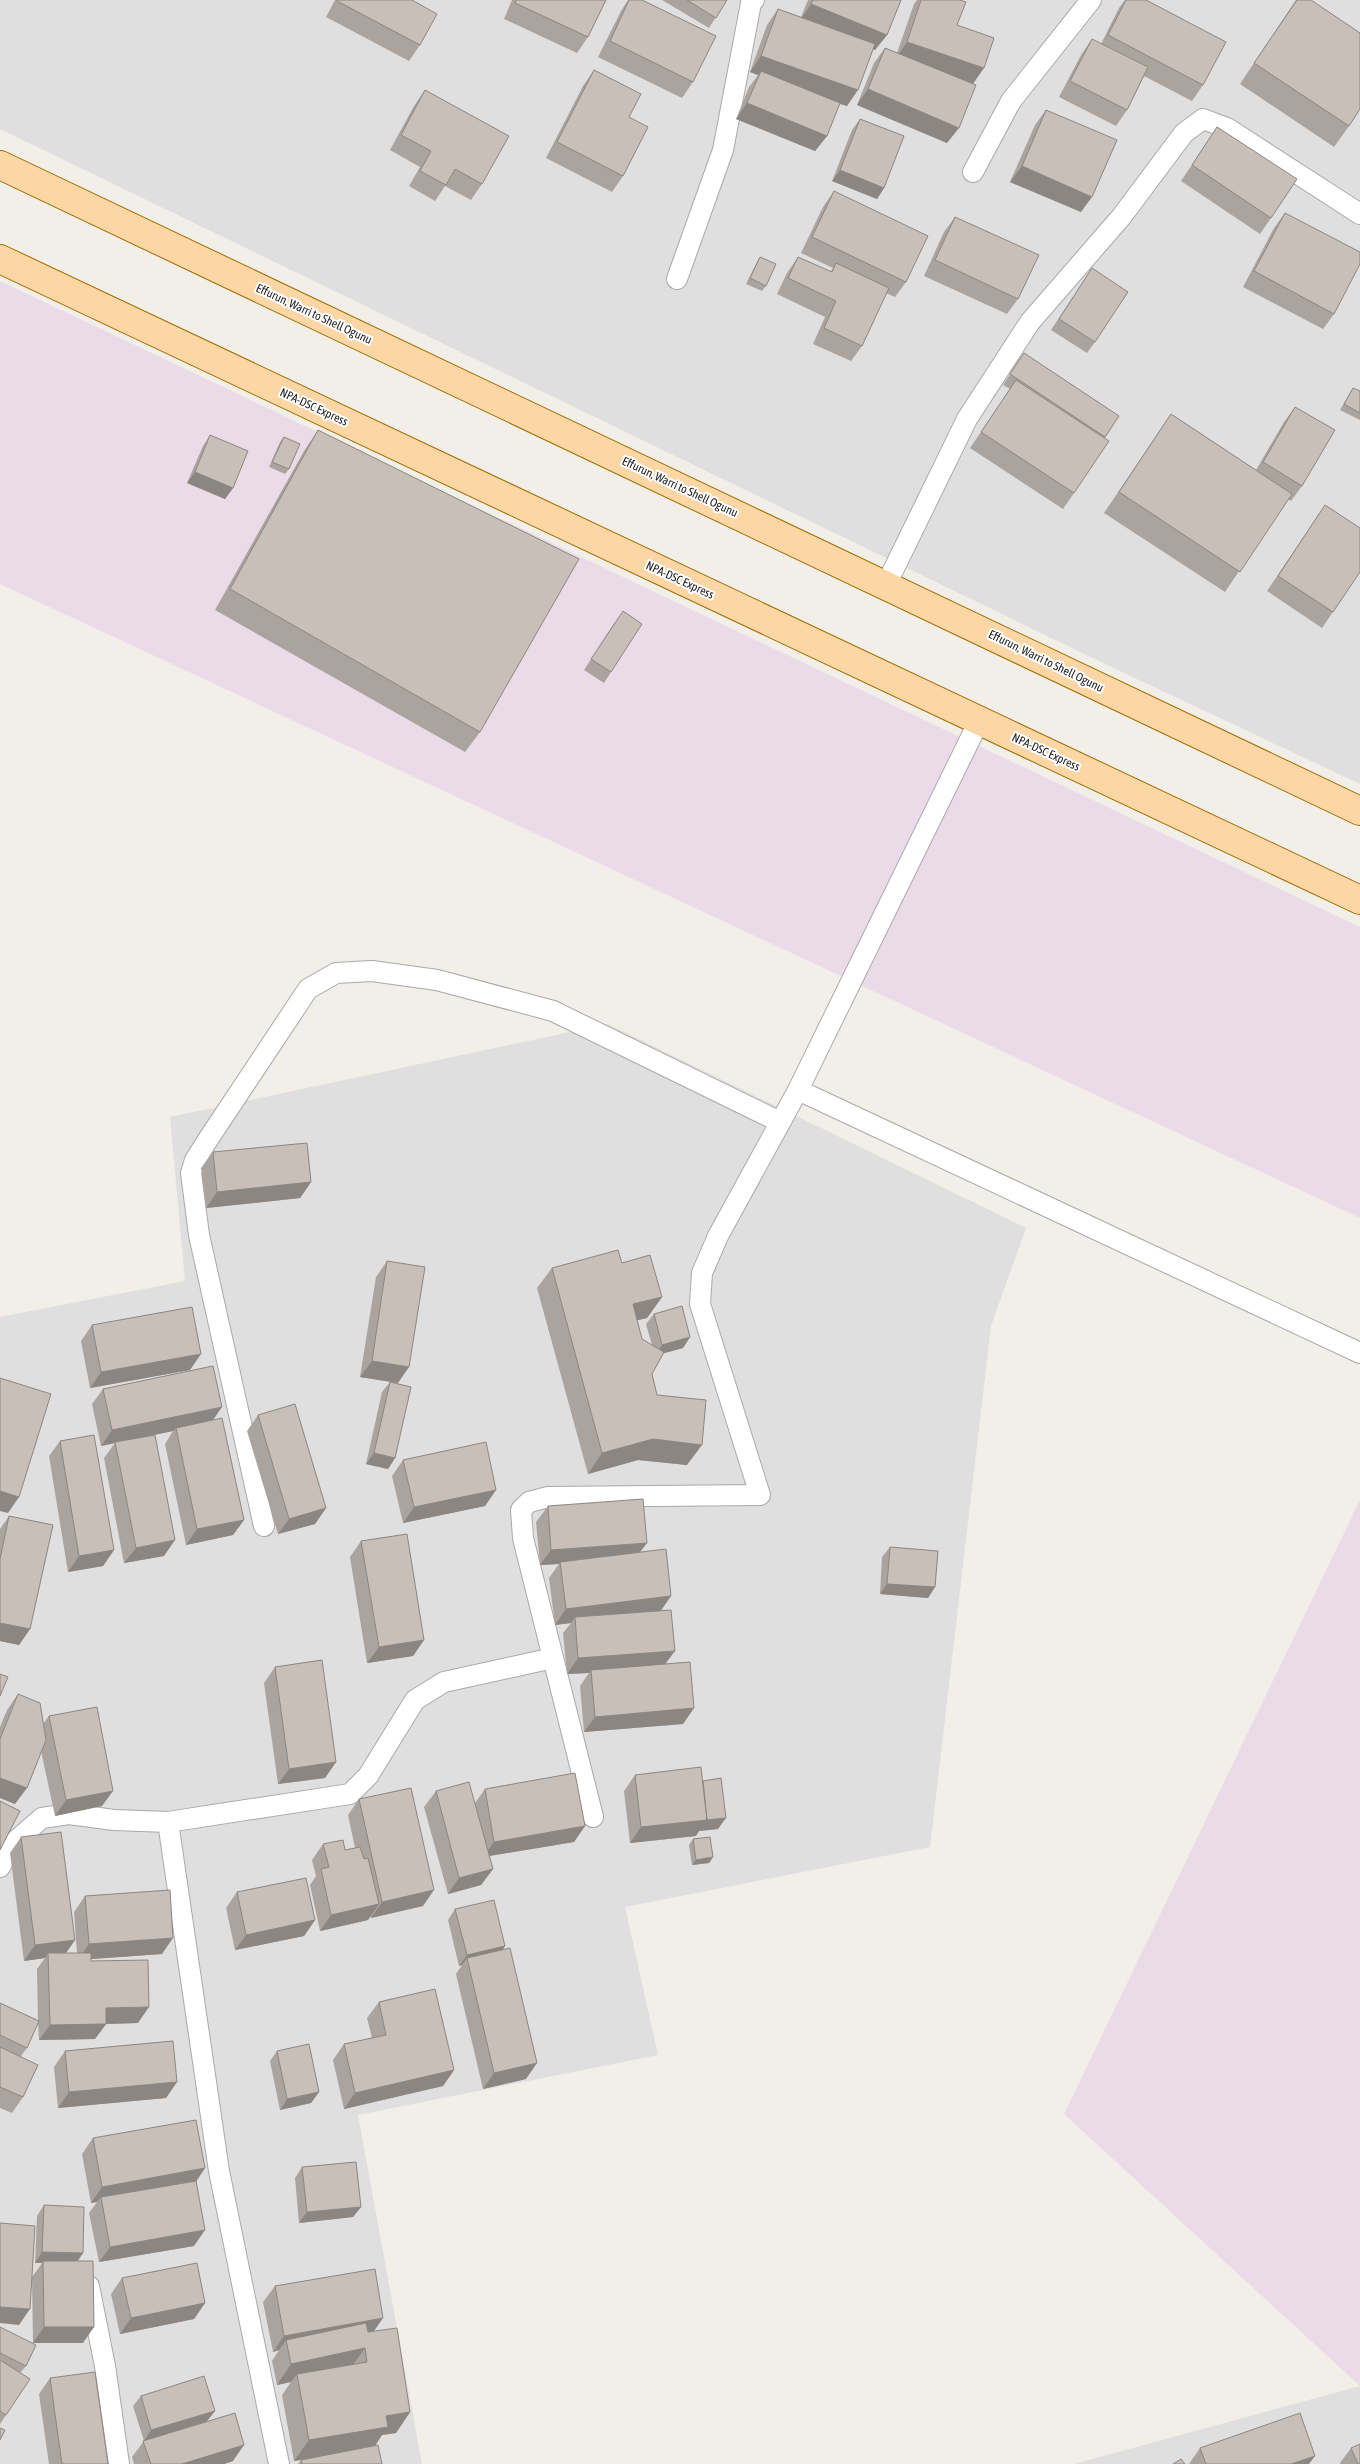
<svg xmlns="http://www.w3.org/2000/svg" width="1360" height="2464" viewBox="0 0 1360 2464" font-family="'Asap Condensed',sans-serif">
	<rect width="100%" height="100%" fill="#f2efe9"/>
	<!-- residential -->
	<path fill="#e0dfdf" d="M0 0H1360V784L1103 663 0 129Z
		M608 1024 1026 1228 991 1326 930 1847 625 1907 658 2055 358 2115 422 2464H0V1317L185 1281 170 1117Z
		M1360 2386V2464H1074Z"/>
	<!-- industrial -->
	<path fill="#ebdbe8" d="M0 281 1360 927V1218L0 584Z
		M1360 1500V2386L1064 2114Z"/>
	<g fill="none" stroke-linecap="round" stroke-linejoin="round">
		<!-- minor casing -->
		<g stroke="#a9a9a9" stroke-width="22">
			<path id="minor" d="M973 172 1011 101 1091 0
				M677 279 723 150 751 3 754 0
				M886 585 967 419 1030 322 1122 216 1184 133 1203 119 1227 128 1360 214
				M798 1090 1360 1353
				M264 1526 199 1235 191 1173 195 1160 209 1138 308 989 336 973 372 971 437 980 553 1011 780 1122
				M593 1817 523 1538 521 1510 529 1502 548 1497 760 1495 700 1304 702 1273 718 1236 798 1090 979 721
				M168 1822 219 2171 279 2464
				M0 1867 11 1845 42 1818 69 1814 114 1820 168 1822 350 1794 368 1776 415 1700 444 1682 553 1658
				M89 2286 105 2366 119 2464"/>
		</g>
		<!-- primary casing -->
		<g stroke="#a06b00" stroke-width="30">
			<path id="primary" d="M0 165 1360 811
				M0 259 1360 900"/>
		</g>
		<!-- minor -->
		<use href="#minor" stroke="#fff" stroke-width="20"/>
		<!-- primary -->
		<use href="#primary" stroke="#fcd6a4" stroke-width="28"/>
	</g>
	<!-- wall -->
	<path fill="#aba49e" d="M335 0H412L420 45 409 61 326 17Z
		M512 0H606L588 37 577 53 504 19Z
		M628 0H642L693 82 682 98 598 57 621 11Z
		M662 0H727L709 28Z
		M808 0H901L887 35 875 50 873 49 847 106 839 104 827 136 815 151 736 119 749 87 758 75 750 72 767 25 778 9 801 17Z
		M917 0H960L957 25 973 84 947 143 857 105 874 63 885 48 897 53 914 4Z
		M1125 0H1146L1203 85 1192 101 1144 76 1127 110 1116 126 1059 97 1081 55 1092 39 1101 44 1119 8Z
		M1296 0 1349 126 1334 147 1240 84Z
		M594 70 629 117 623 176 612 192 546 158 583 86Z
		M425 90 482 184 471 200 445 186 435 201 409 186 420 167 390 150 414 106Z
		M1046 110 1081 212 1010 182 1035 125Z
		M860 119 884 188 877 199 832 181 852 130Z
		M1217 127 1271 218 1260 234 1181 181Z
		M834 191 906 282 895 297 886 293 862 346 851 361 813 344 825 317 777 294 787 273 798 257 830 272 833 268 801 253 823 207Z
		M1285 213 1334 314 1323 329 1243 287 1274 228Z
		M955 217 1018 299 1007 314 924 276 944 232Z
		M760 257 766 286 762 291 746 284 757 262Z
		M1092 268 1095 342 1087 353 1051 330Z
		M1024 353 1119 416 1105 438 1074 493 1063 509 970 448 1010 389 1003 385Z
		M1353 388 1360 391V420L1340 410Z
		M1295 407 1302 486 1291 501 1288 499 1225 592 1104 513 1171 414 1256 470 1284 422Z
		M318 430 480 732 465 752 215 610 304 451Z
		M210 435 233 488 225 499 187 483 203 446Z
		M284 437 289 469 285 474 269 467 280 442Z
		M1325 505 1333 612 1322 628 1267 591Z
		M615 622 611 672 604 683 584 670Z
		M213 1152 311 1182 300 1198 206 1208 201 1168Z
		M387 1261 398 1383 360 1377 376 1277Z
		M622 1263 662 1297 647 1318 637 1320 642 1339 652 1345 646 1324 654 1314 690 1337 683 1348 664 1353 652 1374 657 1395 687 1465 638 1460 588 1474 537 1288 552 1268Z
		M92 1325 190 1370 90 1388 81 1341Z
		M390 1382 395 1458 388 1469 366 1464 382 1392Z
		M103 1389 213 1420 244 1520 233 1535 186 1545 165 1444 173 1431 139 1438 164 1556 124 1563 104 1458 115 1443 101 1446 92 1404Z
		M258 1415 326 1508 315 1524 278 1534 247 1431Z
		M60 1441 114 1550 103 1566 68 1572 49 1456Z
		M403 1460 496 1490 485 1506 403 1523 392 1476Z
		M548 1506 640 1552 671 1596 661 1611 665 1664 694 1708 683 1724 584 1732 580 1686 589 1673 567 1674 563 1633 571 1623 555 1625 549 1578 559 1564 540 1565 536 1522Z
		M9 1516 30 1629 19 1645 0 1641V1529Z
		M361 1541 424 1640 413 1656 367 1663 350 1557Z
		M890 1547 935 1587 928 1598 880 1594 882 1557Z
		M275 1667 336 1762 325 1778 278 1784 264 1683Z
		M18 1694 43 1724 49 1716 102 1806 55 1816 41 1751 15 1804 0 1798V1727L7 1710Z
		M635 1775 703 1781 718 1829 699 1831 696 1836 630 1843 624 1791Z
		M485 1789 585 1826 574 1842 489 1856 493 1869 481 1885 448 1894 424 1807 436 1791 475 1803Z
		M359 1799 423 1906 371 1918V1916L368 1920 320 1931 310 1885 316 1876 312 1860 323 1844 345 1850 355 1848 348 1815Z
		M21 1837 66 1953H77L74 1912 85 1896 162 1954 91 1959V1961L138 2023 106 2024 95 2039 39 2040 38 2023 27 2048 21 2056 23 2097 12 2113 0 2108V2003L38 2021 37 1969 45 1958 24 1961 10 1853Z
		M693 1839 713 1857 709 1863 692 1865 689 1845Z
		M237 1892 315 1920 304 1936 235 1950 226 1908Z
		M455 1909 505 1946 503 1950 526 2079 483 2089 456 1974 462 1965 459 1966 448 1920Z
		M379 2002 454 2070 443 2086 344 2109 333 2060 344 2044 372 2038 367 2018Z
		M65 2051 177 2082 166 2098 58 2108 54 2067Z
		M277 2051 319 2092 311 2103 280 2110 270 2061Z
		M93 2138 205 2168 196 2182 194 2246 99 2262 89 2213 97 2202 91 2203 82 2154Z
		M302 2167 361 2207 353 2217 299 2223 295 2178Z
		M44 2205 83 2253 78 2261 83 2343H33L32 2277 42 2263H35L37 2216Z
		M122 2278 205 2303 194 2319 120 2334 111 2294Z
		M275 2286 374 2331 410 2412 396 2433 382 2435 375 2446 382 2464H298L301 2460 294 2461 282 2395 291 2382 277 2385 272 2361 279 2350 273 2352 263 2302Z
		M0 2327 26 2366 20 2373 6 2415 0 2424Z
		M50 2378 108 2464H49L39 2394Z
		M141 2396 215 2411 207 2421 233 2461 224 2464H134L132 2457 144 2441 133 2406Z
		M1200 2448 1309 2464H1189Z
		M1351 2448 1360 2464H1340V2463Z"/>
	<!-- shaded-wall -->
	<path fill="#8b8681" d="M811 4 887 35 875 50 800 20Z
		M907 42 984 68 973 84 896 58Z
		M761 56 858 90 847 106 759 75 761 71 758 75 750 72Z
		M868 89 959 128 947 143 857 105Z
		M747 103 827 136 815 151 736 119Z
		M1022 166 1092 197 1081 212 1010 182Z
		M840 170 884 188 877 199 832 181Z
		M195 472 233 488 225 499 187 483Z
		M311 1182 300 1198 206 1208 217 1192Z
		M662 1297 647 1318 618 1325 633 1304Z
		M690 1337 683 1348 654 1356 662 1345Z
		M201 1354 190 1370 90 1388 101 1372Z
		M372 1361 409 1367 398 1383 360 1377Z
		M222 1407 211 1423 176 1428 173 1431 101 1446 112 1430Z
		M653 1439 702 1445 687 1465 638 1460 588 1474 602 1453Z
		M374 1453 395 1458 388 1469 366 1464Z
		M496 1490 485 1506 403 1523 414 1507Z
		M0 1491 19 1497 8 1513 0 1511Z
		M326 1508 315 1524 278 1534 289 1519Z
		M244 1520 233 1535 186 1545 197 1529Z
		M175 1540 164 1556 124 1563 136 1548Z
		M647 1543 635 1559 560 1562 559 1564 540 1565 551 1550Z
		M114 1550 103 1566 68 1572 79 1556Z
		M887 1584 935 1587 928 1598 880 1594Z
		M671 1596 660 1611 575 1617 571 1623 555 1625 566 1609Z
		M0 1623 30 1629 19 1645 0 1641Z
		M424 1640 413 1656 367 1663 379 1647Z
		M675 1651 663 1667 591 1670 589 1673 567 1674 578 1658Z
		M694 1708 683 1724 584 1732 595 1717Z
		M336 1762 325 1778 278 1784 289 1769Z
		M0 1778 27 1788 15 1804 0 1798Z
		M113 1791 102 1806 55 1816 66 1800Z
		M726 1818 718 1829 699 1831 696 1836 630 1843 641 1827Z
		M585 1826 574 1842 483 1857 494 1842Z
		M713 1857 709 1863 692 1865 696 1860Z
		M493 1869 481 1885 448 1894 459 1878Z
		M434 1890 423 1906 371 1918 382 1902Z
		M379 1904 368 1920 320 1931 331 1915Z
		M315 1920 304 1936 235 1950 246 1935Z
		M173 1938 162 1954 78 1960 89 1944Z
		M75 1940 64 1956 48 1953 45 1958 24 1961 35 1945Z
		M505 1946 498 1957 467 1958 462 1965 459 1966 467 1955Z
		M149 2007 138 2023 106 2024 95 2039 39 2040 50 2025 106 2008Z
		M537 2063 526 2079 483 2089 494 2073Z
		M454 2070 443 2086 344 2109 355 2093Z
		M177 2082 166 2098 58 2108 69 2092Z
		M319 2092 311 2103 280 2110 287 2099Z
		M205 2168 194 2184 101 2197 97 2202 91 2203 102 2187Z
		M361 2207 353 2217 299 2223 307 2212Z
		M205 2230 194 2246 99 2262 110 2247Z
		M42 2252 83 2253 75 2264 43 2261 42 2263H35Z
		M205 2303 194 2319 120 2334 131 2318Z
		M0 2307 30 2309 19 2325 0 2323Z
		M383 2318 372 2334 286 2340 279 2350 273 2352 284 2336Z
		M44 2327H94L83 2343H33Z
		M365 2348 350 2369 297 2374 291 2382 277 2385 291 2364Z
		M215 2411 207 2421 144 2441 151 2430Z
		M410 2412 396 2433 382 2435 374 2447 294 2461 309 2440 386 2416Z
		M244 2445 233 2461 224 2464H182Z
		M1315 2456 1309 2464H1291Z"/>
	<!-- building -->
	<path fill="#c7bfb8" stroke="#8b8681" d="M337 0H412L437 14 420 45 337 1Z
		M516 0H606L588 37 515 3Z
		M629 0H642L716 36 693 82 610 41Z
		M687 0H727L716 18Z
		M813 0H901L887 35 811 4Z
		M921 0H960L966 2 957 25 994 38 984 68 907 42Z
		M1126 0H1146L1226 42 1203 85 1108 35Z
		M1297 0H1311L1360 33V109L1349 126 1254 63Z
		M778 9 875 44 858 90 761 56Z
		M1092 39 1148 67 1127 110 1070 81Z
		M885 48 976 85 959 128 868 89Z
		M594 70 641 94 629 117 648 127 623 176 557 142Z
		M761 71 840 103 827 136 747 103Z
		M425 90 509 136 482 184 455 169 446 185 420 171 431 151 401 135Z
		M1046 110 1117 140 1092 197 1022 166Z
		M860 119 904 136 884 188 840 170Z
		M1217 127 1297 179 1271 218 1192 165Z
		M834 191 928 236 906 282 812 237Z
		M1285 213 1360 252V264L1334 314 1254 271Z
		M955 217 1039 255 1018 299 935 260Z
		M760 257 776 264 766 286 750 278Z
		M798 257 832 272 836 263 889 288 862 346 824 328 836 301 788 278Z
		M1092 268 1128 292 1095 342 1059 319Z
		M1024 353 1119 416 1105 437 1010 374Z
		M1016 380 1109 441 1074 493 981 432Z
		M1353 388 1360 391V413L1344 404Z
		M1295 407 1335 430 1302 486 1263 462Z
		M1171 414 1292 494 1240 572 1119 492Z
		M318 430 579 559 480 732 230 589Z
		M210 435 248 451 233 488 195 472Z
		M284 437 300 444 289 469 272 462Z
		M1325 505 1360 528V572L1333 612 1278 576Z
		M623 611 642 624 611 672 591 659Z
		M307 1143 311 1182 217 1192 213 1152Z
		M618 1250 622 1263 650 1255 662 1297 633 1304 642 1339 664 1352 652 1374 657 1395 706 1400 702 1445 653 1439 602 1453 552 1268Z
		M387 1261 425 1267 409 1367 372 1361Z
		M682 1306 690 1337 662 1345 654 1314Z
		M192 1307 201 1354 101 1372 92 1325Z
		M213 1366 222 1407 112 1430 103 1389Z
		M0 1378 51 1394 19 1497 0 1491Z
		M390 1382 411 1387 395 1458 374 1453Z
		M295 1404 326 1508 289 1519 258 1415Z
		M222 1418 244 1520 197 1529 176 1428Z
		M94 1435 114 1550 79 1556 60 1441Z
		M155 1435 175 1540 136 1548 115 1442Z
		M486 1442 496 1490 414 1507 403 1460Z
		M643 1499 647 1543 551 1550 548 1506Z
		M9 1516 53 1525 30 1629 0 1623V1559Z
		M407 1534 424 1640 379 1647 361 1541Z
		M890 1547 938 1551 935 1587 887 1584Z
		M666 1549 671 1596 566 1609 560 1562Z
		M671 1610 675 1651 578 1658 575 1617Z
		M322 1660 336 1762 289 1769 275 1667Z
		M690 1662 694 1708 595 1717 591 1670Z
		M0 1674 8 1677 0 1696Z
		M18 1694 40 1703 46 1740 27 1788 0 1778V1739Z
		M97 1707 113 1791 66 1800 49 1716Z
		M701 1767 707 1820 641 1827 635 1775Z
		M575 1773 585 1826 494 1842 485 1789Z
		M721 1778 726 1818 707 1820 703 1781Z
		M469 1782 493 1869 459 1878 436 1791Z
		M411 1788 434 1890 382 1902 359 1799Z
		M0 1801 20 1811 0 1850Z
		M61 1832 75 1940 35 1945 21 1837Z
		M710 1837 713 1857 696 1860 693 1839Z
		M343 1840 345 1850 360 1847 364 1859 368 1858 379 1904 331 1915 321 1869 329 1867 323 1844Z
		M306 1878 315 1920 246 1935 237 1892Z
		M170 1890 173 1938 89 1944 85 1896Z
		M494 1900 505 1946 467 1955 455 1909Z
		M510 1948 537 2063 494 2073 467 1958Z
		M48 1953H91V1961L148 1960 149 2007 106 2008V2024L50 2025Z
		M435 1989 454 2070 355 2093 344 2044 386 2035 379 2002Z
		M0 2003 39 2021 27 2048 0 2035Z
		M173 2041 177 2082 69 2092 65 2051Z
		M309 2044 319 2092 287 2099 277 2051Z
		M0 2047 38 2065 23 2097 0 2087Z
		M196 2120 205 2168 102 2187 93 2138Z
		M356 2162 361 2207 307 2212 302 2167Z
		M196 2181 205 2230 110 2247 101 2197Z
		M44 2205 84 2207 83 2253 42 2252Z
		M0 2223 35 2226 30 2309 0 2307Z
		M43 2261H93L94 2327H44Z
		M197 2263 205 2303 131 2318 122 2278Z
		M375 2269 383 2318 284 2336 275 2286Z
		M366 2323 368 2332 397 2328 410 2412 386 2416 388 2427 309 2440 297 2374 367 2362 365 2348 291 2364 286 2340Z
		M0 2327 36 2345 26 2366 0 2353Z
		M0 2360 30 2379 6 2415 0 2411Z
		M95 2372 108 2464H62L50 2378Z
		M204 2376 215 2411 151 2430 141 2396Z
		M235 2413 244 2445 182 2464H151L143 2441Z
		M1300 2413 1315 2456 1291 2464H1206L1200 2448Z
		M0 2428 5 2430 0 2440Z
		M1360 2444V2464H1358L1351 2448Z
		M378 2445 382 2464H302L301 2460Z
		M1181 2459 1185 2464H1173Z"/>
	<g text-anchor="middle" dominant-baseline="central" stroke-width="4" stroke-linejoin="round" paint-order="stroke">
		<!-- street labels -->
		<g font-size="12" fill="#222" stroke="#fff">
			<text transform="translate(314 314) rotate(25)">Effurun, Warri to Shell Ogunu</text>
			<text transform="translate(314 407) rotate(25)">NPA-DSC Express</text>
			<text transform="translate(680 487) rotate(25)">Effurun, Warri to Shell Ogunu</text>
			<text transform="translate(680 580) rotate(25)">NPA-DSC Express</text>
			<text transform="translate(1046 661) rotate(26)">Effurun, Warri to Shell Ogunu</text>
			<text transform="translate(1046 752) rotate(25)">NPA-DSC Express</text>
		</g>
	</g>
</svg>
